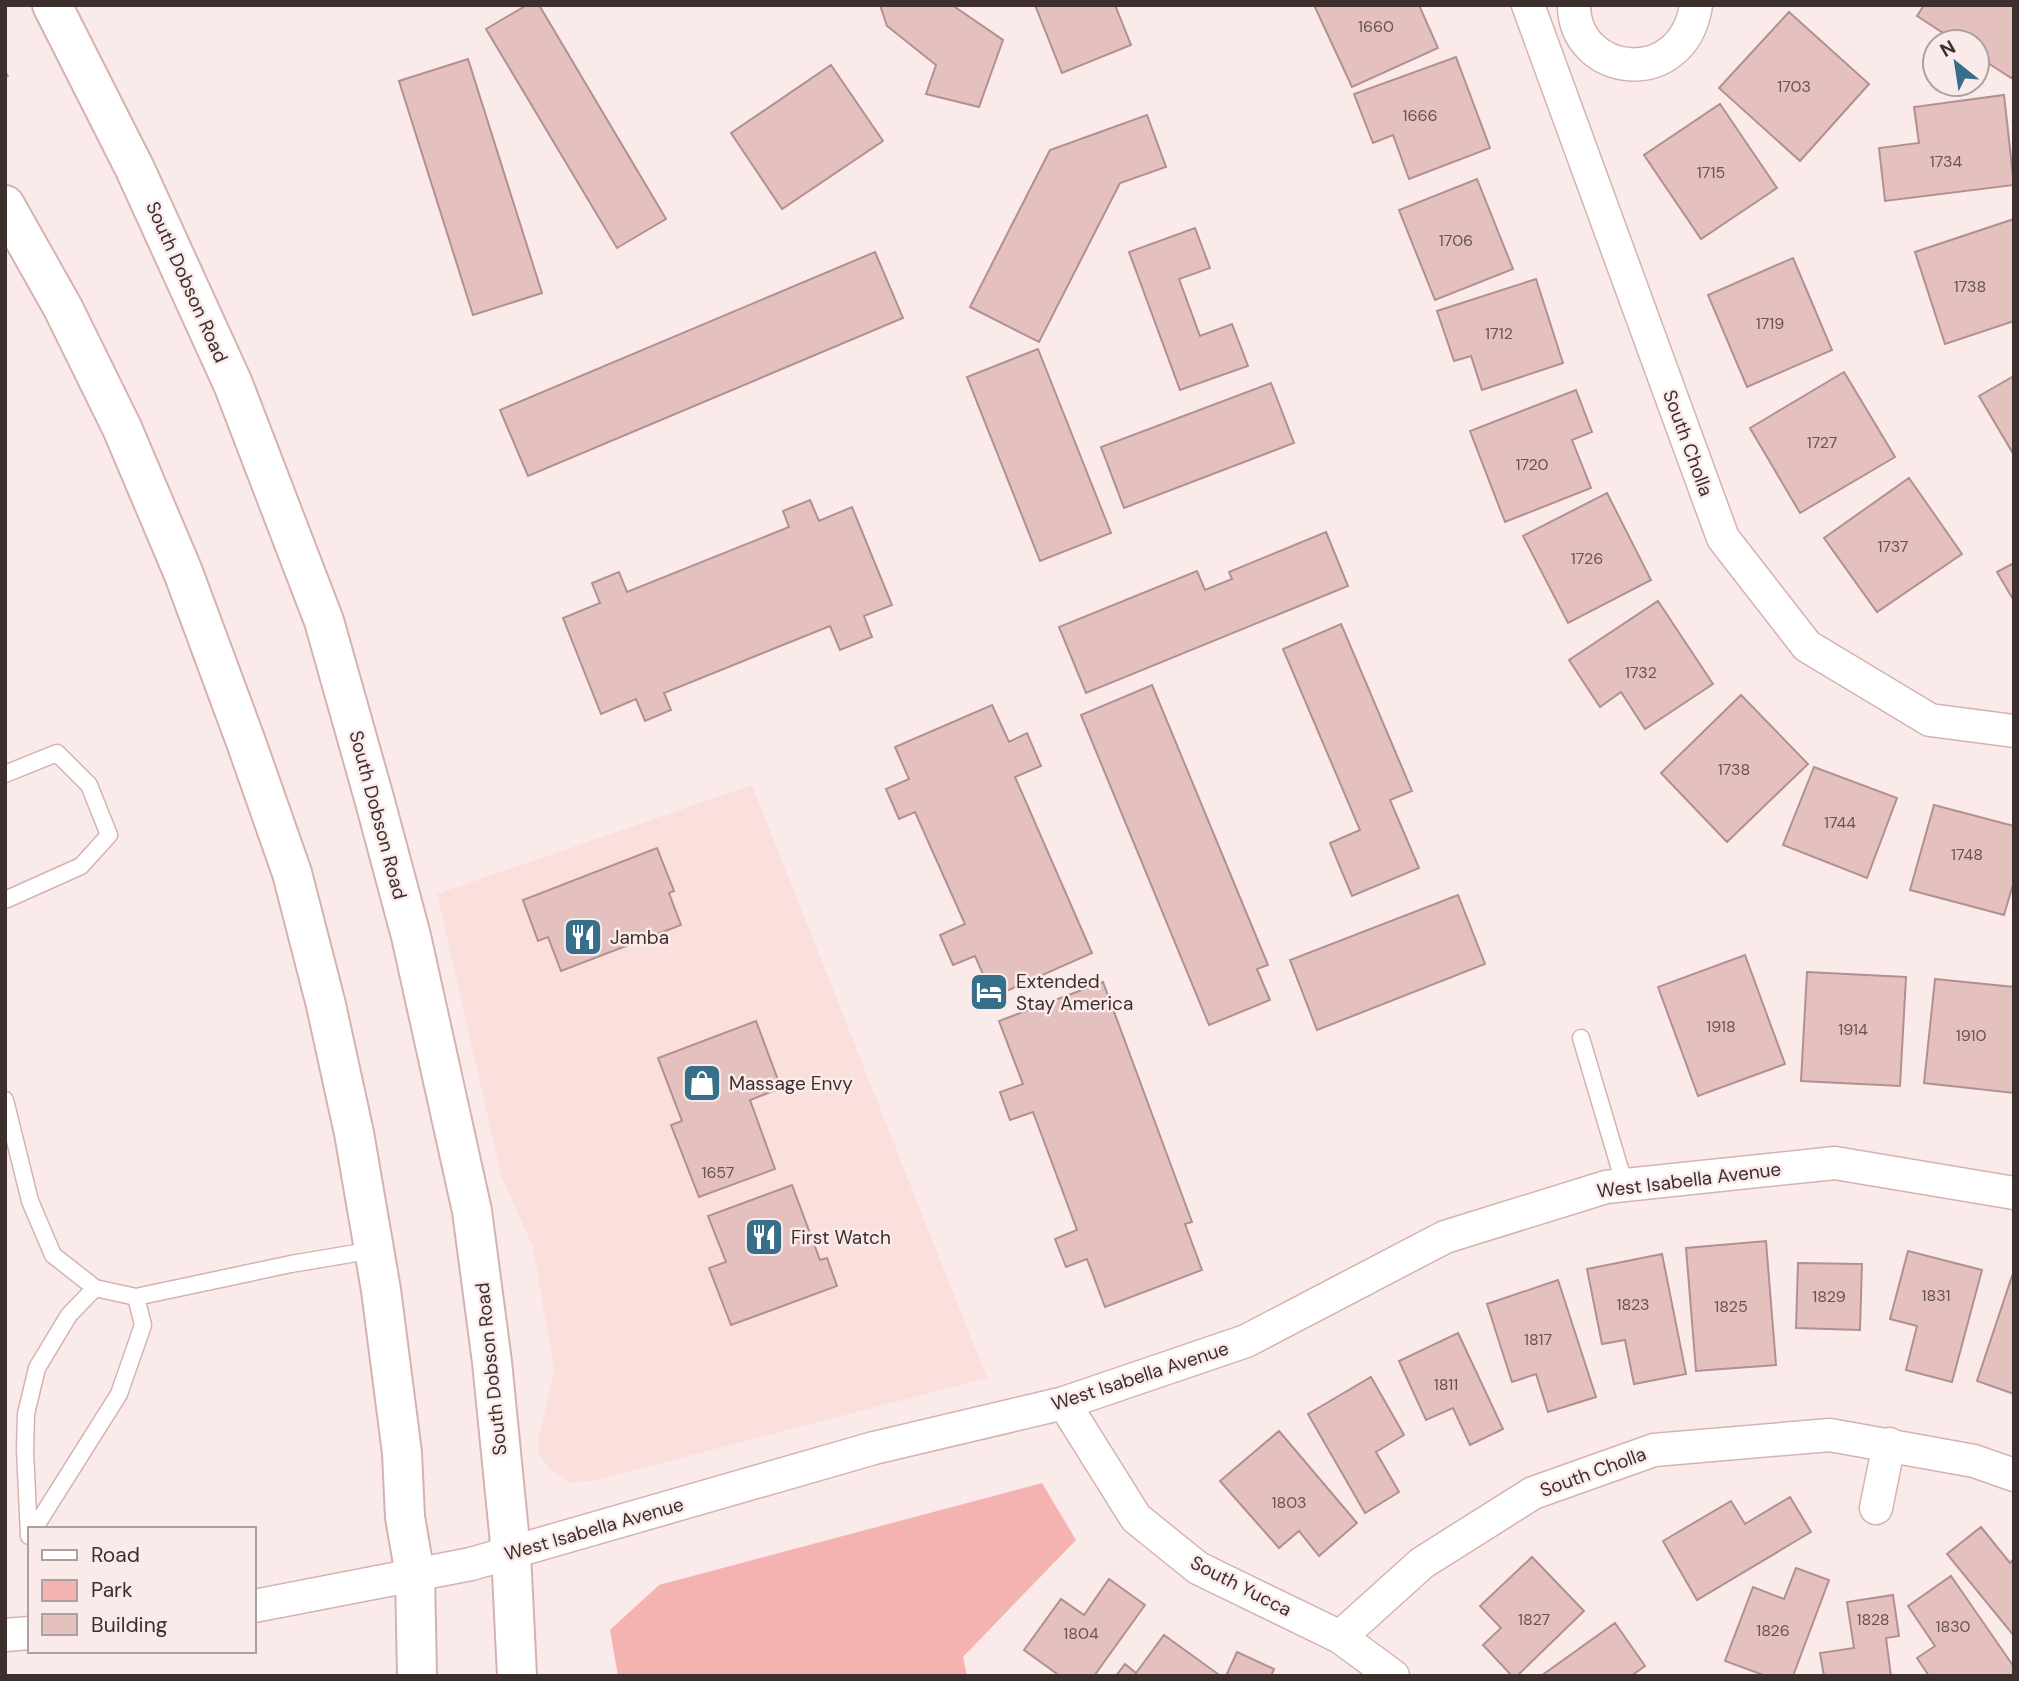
<svg xmlns="http://www.w3.org/2000/svg" width="2019" height="1681" viewBox="0 0 2019 1681" font-family="'DM Sans',sans-serif">
	<rect width="100%" height="100%" fill="#faebea"/>
	<!-- built -->
	<path fill="#fbdfdd" d="M752 785 987 1378 597 1480 570 1483 550 1469 539 1454V1436L554 1370 533 1247 501 1175 437 894Z"/>
	<!-- green -->
	<path fill="#f4b3b0" d="M1042 1483 1076 1540 963 1657 967 1676H618L610 1630 659 1585Z"/>
	<!-- building -->
	<path fill="#e4c1bf" stroke="#b2908f" stroke-width="2" d="M527 5H539L666 219 617 248 486 29Z
		M880 5H952L1003 40 979 107 926 94 936 65 887 26Z
		M1035 5H1115L1131 45 1062 73Z
		M1314 5H1419L1438 48 1352 87Z
		M1924 5H2014V74L2011 78 1977 56V42H1957L1917 16Z
		M1789 12 1869 84 1800 161 1719 88Z
		M1456 57 1490 148 1409 179 1393 135 1373 143 1354 94Z
		M468 59 542 293 473 315 399 81Z
		M831 65 883 141 782 209 731 133Z
		M2004 95 2014 185 1885 201 1879 148 1919 143 1914 107Z
		M1720 104 1777 188 1701 239 1644 155Z
		M1147 115 1166 167 1120 183 1039 342 970 307 1050 150Z
		M1477 179 1513 269 1435 300 1399 210Z
		M2014 219V321L1945 344 1915 252Z
		M1195 228 1210 268 1179 279 1200 336 1232 324 1248 366 1180 390 1129 252Z
		M875 252 903 318 528 476 500 410Z
		M1793 258 1832 350 1747 387 1708 295Z
		M1536 279 1563 363 1482 390 1471 356 1454 361 1437 311Z
		M1038 349 1111 533 1040 561 967 377Z
		M1844 372 1895 457 1800 513 1750 428Z
		M2014 376V455L1979 396Z
		M1271 383 1294 443 1124 508 1101 447Z
		M1576 390 1592 432 1572 440 1591 488 1505 522 1470 431Z
		M1909 478 1962 554 1877 612 1824 538Z
		M1607 493 1651 580 1568 623 1523 536Z
		M810 500 819 521 852 507 892 605 864 616 872 637 840 650 830 626 664 693 671 710 645 721 636 699 601 714 563 618 600 603 592 583 619 572 627 592 789 527 783 511Z
		M1326 532 1348 586 1086 693 1059 627 1197 571 1205 590 1232 579 1229 572Z
		M2014 563V601L1997 572Z
		M1658 601 1713 684 1645 729 1621 692 1600 707 1569 660Z
		M1341 624 1412 791 1390 800 1419 868 1352 896 1330 843 1360 830 1283 649Z
		M1152 685 1268 965 1257 969 1270 1000 1209 1025 1081 715Z
		M1741 695 1808 764 1727 842 1661 773Z
		M992 705 1009 742 1027 733 1041 766 1015 777 1092 953 993 997 975 956 953 965 940 935 965 924 915 812 899 819 886 789 909 779 895 747Z
		M1814 767 1897 798 1867 878 1783 845Z
		M1934 805 2014 826V881L2004 915 1910 890Z
		M657 848 674 891 669 893 681 925 561 971 548 937 538 941 523 900Z
		M1458 895 1485 964 1317 1030 1290 960Z
		M1745 955 1785 1064 1698 1096 1658 987Z
		M1807 972 1906 977 1900 1086 1801 1081Z
		M1935 979 2014 987V1093L1924 1083Z
		M1103 982 1192 1222 1185 1224 1202 1270 1105 1307 1087 1259 1066 1267 1055 1239 1077 1230 1033 1112 1010 1120 1000 1092 1023 1084 999 1021Z
		M756 1021 781 1088 750 1100 775 1169 699 1197 671 1125 682 1121 658 1058Z
		M792 1185 820 1260 827 1258 837 1286 731 1325 709 1268 726 1262 708 1216Z
		M1766 1241 1776 1365 1696 1371 1686 1248Z
		M1908 1251 1982 1270 1952 1382 1906 1370 1917 1326 1890 1319Z
		M1662 1254 1686 1374 1634 1384 1625 1340 1602 1344 1587 1269Z
		M1798 1263 1862 1264 1860 1330 1796 1328Z
		M2012 1276H2014V1394L1977 1381Z
		M1558 1280 1596 1397 1548 1412 1536 1374 1512 1382 1487 1304Z
		M1458 1333 1503 1429 1470 1445 1453 1408 1426 1420 1399 1361Z
		M1371 1377 1404 1435 1376 1452 1399 1492 1365 1513 1308 1414Z
		M1279 1431 1357 1523 1319 1556 1299 1531 1279 1548 1220 1481Z
		M1790 1497 1811 1532 1697 1600 1663 1541 1731 1501 1745 1524Z
		M1981 1527 2010 1563 2014 1559V1636L1947 1554Z
		M1532 1557 1584 1611 1517 1676H1512L1483 1645 1501 1628 1480 1606Z
		M1796 1568 1829 1580 1793 1676H1766L1725 1661 1753 1587 1784 1599Z
		M1951 1576 2014 1667V1673L2009 1676H1929L1917 1658 1935 1646 1908 1606Z
		M1109 1579 1145 1605 1094 1676H1060L1024 1650 1061 1599 1084 1615Z
		M1893 1595 1899 1636 1886 1638 1891 1676H1824L1820 1653 1854 1648 1847 1602Z
		M1615 1623 1645 1666 1631 1676H1541Z
		M1164 1635 1218 1674 1216 1676H1116L1125 1664 1136 1673Z
		M1237 1652 1274 1669 1271 1676H1226Z"/>
	<g fill="none" stroke-linecap="round" stroke-linejoin="round">
		<!-- service casing -->
		<g stroke="#d5b2b0" stroke-width="19">
			<path id="service" d="M5 774 57 753 89 785 109 835 81 866 5 900
				M1581 1038 1625 1186
				M5 1100 30 1201 53 1255 95 1288 136 1297 143 1325 119 1394 34 1529
				M136 1297 291 1264 374 1250
				M29 1536 25 1450 26 1414 37 1368 69 1315 95 1288"/>
		</g>
		<!-- minor casing -->
		<g stroke="#d5b2b0" stroke-width="35">
			<path id="minor" d="M1528 5 1723 538 1807 646 1930 720 2014 731
				M1574 5C1574 77 1683 91 1696 5
				M1064 1403 1136 1518 1198 1568 1340 1637 1393 1676
				M1876 1508 1889 1444
				M254 1606 471 1564 874 1448 1064 1403 1246 1341 1445 1237 1606 1187 1835 1163 2014 1193
				M5 1635 30 1633
				M1340 1637 1422 1563 1533 1493 1654 1450 1830 1435 1974 1461 2014 1475"/>
		</g>
		<!-- secondary casing -->
		<g stroke="#d5b2b0" stroke-width="42">
			<path id="secondary" d="M52 5 135 169 233 384 324 621 374 798 411 936 472 1211 492 1362 511 1553 517 1676
				M5 205 63 308 122 428 183 572 246 742 292 873 326 1005 354 1133 381 1290 402 1453 405 1517 415 1575 417 1676"/>
		</g>
		<!-- path -->
		<path stroke="#b2a3a2" stroke-width="4.5" stroke-dasharray="3.5 5" stroke-linecap="butt" d="M5 76 9 74"/>
		<!-- service -->
		<use href="#service" stroke="#fff" stroke-width="16"/>
		<!-- minor -->
		<use href="#minor" stroke="#fff" stroke-width="32"/>
		<!-- secondary -->
		<use href="#secondary" stroke="#fff" stroke-width="38"/>
	</g>
	<!-- icons -->
	<defs>
		<g id="restaurant-square" transform="scale(2.0125)"><rect x="-9" y="-9" width="18" height="18" rx="4" fill="#376e89" stroke="#faebea"/><path d="M-5-6h1v4h1v-4h1v4h1v-4h1v5L-1.5 .5V6h-2V.5L-5-1ZM5-6V6H3V1.5H1.5Q1.5-4 5-6Z" fill="#fff"/></g>
		<g id="hotel-square" transform="scale(2.0125)"><rect x="-9" y="-9" width="18" height="18" rx="4" fill="#376e89" stroke="#faebea"/><path d="M-6-4.5h1.5V1H6V5H4.5V3h-9V5H-6ZM-4 0a1.8 1.8 0 1 1 3.6 0ZM.5 0V-2.5h3Q6-2.5 6 0Z" fill="#fff"/></g>
		<g id="shop-square" transform="scale(2.0125)"><rect x="-9" y="-9" width="18" height="18" rx="4" fill="#376e89" stroke="#faebea"/><path d="M-5-2.5h2.3a2.7 3.5 0 0 1 5.4 0H5L5.5 6h-11ZM-1.5-2.5h3a1.5 2.3 0 0 0-3 0Z" fill="#fff"/></g>
	</defs>
	<g fill-rule="evenodd">
		<use href="#restaurant-square" x="583" y="937"/>
		<use href="#hotel-square" x="989" y="992"/>
		<use href="#shop-square" x="702" y="1083"/>
		<use href="#restaurant-square" x="764" y="1237"/>
	</g>
	<g text-anchor="middle" dominant-baseline="central" stroke-width="5" stroke-linejoin="round" paint-order="stroke">
		<!-- number labels -->
		<g font-size="16" fill="#675452">
			<text x="1376" y="26">1660</text>
			<text x="1794" y="86">1703</text>
			<text x="1420" y="115">1666</text>
			<text x="1946" y="161">1734</text>
			<text x="1711" y="172">1715</text>
			<text x="1456" y="240">1706</text>
			<text x="1970" y="286">1738</text>
			<text x="1770" y="323">1719</text>
			<text x="1499" y="333">1712</text>
			<text x="1822" y="442">1727</text>
			<text x="1532" y="464">1720</text>
			<text x="1893" y="546">1737</text>
			<text x="1587" y="558">1726</text>
			<text x="1641" y="672">1732</text>
			<text x="1734" y="769">1738</text>
			<text x="1840" y="822">1744</text>
			<text x="1967" y="854">1748</text>
			<text x="1721" y="1026">1918</text>
			<text x="1853" y="1029">1914</text>
			<text x="1971" y="1035">1910</text>
			<text x="718" y="1172">1657</text>
			<text x="1936" y="1295">1831</text>
			<text x="1829" y="1296">1829</text>
			<text x="1633" y="1304">1823</text>
			<text x="1731" y="1306">1825</text>
			<text x="1538" y="1339">1817</text>
			<text x="1446" y="1384">1811</text>
			<text x="1289" y="1502">1803</text>
			<text x="1534" y="1619">1827</text>
			<text x="1873" y="1619">1828</text>
			<text x="1953" y="1626">1830</text>
			<text x="1773" y="1630">1826</text>
			<text x="1081" y="1633">1804</text>
		</g>
		<!-- street labels -->
		<g font-size="19" fill="#3d2f2e" stroke="#faebea">
			<text transform="translate(187 282) rotate(66)">South Dobson Road</text>
			<text transform="translate(1688 443) rotate(70)">South Cholla</text>
			<text transform="translate(378 815) rotate(75)">South Dobson Road</text>
			<text transform="translate(1689 1180) rotate(-7)">West Isabella Avenue</text>
			<text transform="translate(491 1369) rotate(-96)">South Dobson Road</text>
			<text transform="translate(1140 1376) rotate(-18)">West Isabella Avenue</text>
			<text transform="translate(1593 1472) rotate(-20)">South Cholla</text>
			<text transform="translate(594 1529) rotate(-16)">West Isabella Avenue</text>
			<text transform="translate(1241 1586) rotate(27)">South Yucca</text>
		</g>
		<!-- poi labels -->
		<g font-size="19" fill="#3d2f2e" stroke="#faebea" text-anchor="start">
			<text x="610" y="937">Jamba</text>
			<text x="1016" y="981">Extended<tspan x="1016" dy="22">Stay America</tspan></text>
			<text x="729" y="1083">Massage Envy</text>
			<text x="791" y="1237">First Watch</text>
		</g>
	</g>
	<!-- border -->
	<rect width="2019" height="1681" fill="none" stroke="#3d2f2e" stroke-width="14"/>
	<!-- legend -->
	<rect x="28" y="1527" width="228" height="126" fill="#faebea" stroke="#aea09f" stroke-width="2"/>
	<rect x="42" y="1550" width="35" height="10" fill="#ffffff" stroke="#aea09f" stroke-width="2"/>
	<text x="91" y="1562" font-size="21" fill="#3d2f2e">Road</text>
	<rect x="42" y="1580" width="35" height="21" fill="#f4b3b0" stroke="#aea09f" stroke-width="2"/>
	<text x="91" y="1597" font-size="21" fill="#3d2f2e">Park</text>
	<rect x="42" y="1614" width="35" height="21" fill="#e4c1bf" stroke="#aea09f" stroke-width="2"/>
	<text x="91" y="1632" font-size="21" fill="#3d2f2e">Building</text>
	<!-- north arrow -->
	<g transform="translate(1956 63) rotate(330)"><circle r="33" fill="#faebea" stroke="#aea09f" stroke-width="2"/>
	<path d="M0-5L12 26L0 18L-12 26Z" fill="#376e89"/>
	<text y="-10" font-size="19" font-weight="bold" text-anchor="middle" fill="#3d2f2e">N</text>
	</g>
</svg>
